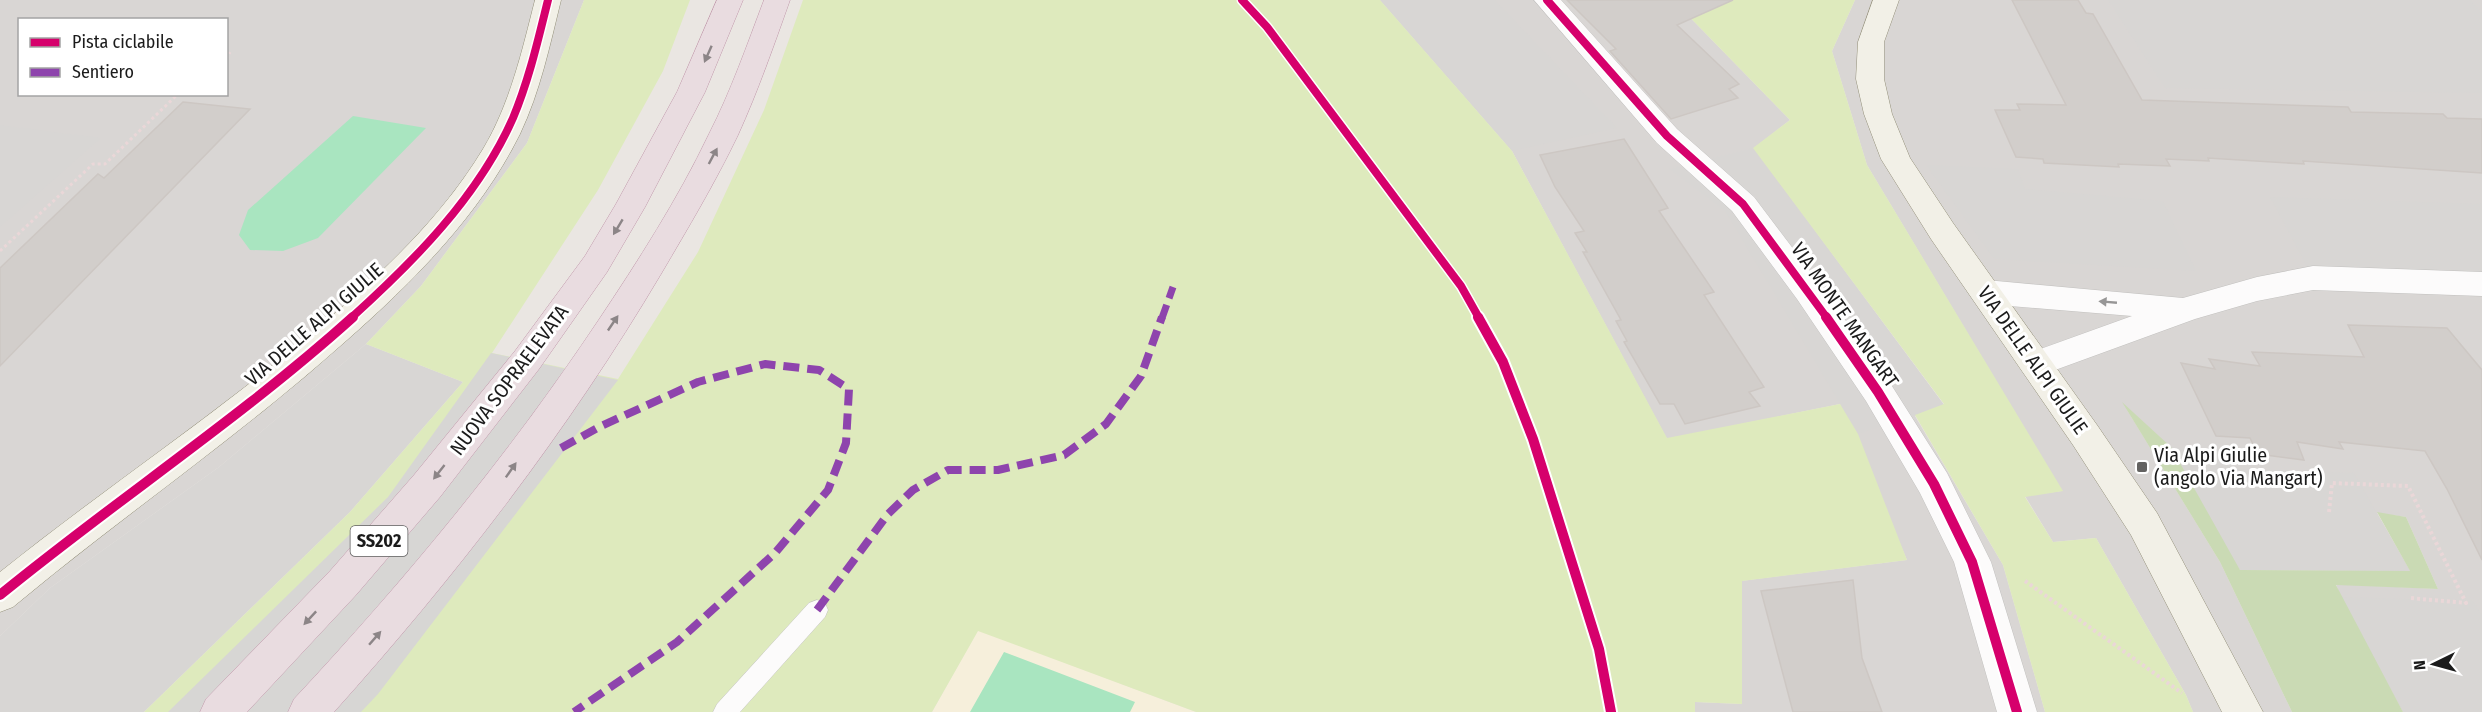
<svg xmlns="http://www.w3.org/2000/svg" width="2482" height="712" viewBox="0 0 2482 712" font-family="'Fira Sans Condensed',sans-serif">
	<rect width="100%" height="100%" fill="#eae6e2"/>
	<!-- residential -->
	<path fill="#d9d6d4" fill-rule="evenodd" d="M0 0H584L527 143 421 286 366 344 219 467 50 588 0 636ZM20 20H226V94H20Z
		M1380 0H1673L1790 120 1754 148 1944 405 1915 416 2003 565 2045 712H1695V702L1742 704 1741 581 1907 560 1840 404 1667 439 1512 151Z
		M1855 0H2482V712H2403L2341 597 2336 584 2438 589 2406 517 2377 513 2410 571 2240 570 2124 405 2220 562 2292 712H2193L2186 695 2096 538 2053 542 2025 496 2062 491 1867 165 1832 51Z"/>
	<!-- education -->
	<path fill="#f6efdb" d="M978 630 1196 712H932Z"/>
	<!-- religious -->
	<path fill="#d8d6d4" d="M1380 0H1495L1617 128 1512 151Z
		M2108 0H2470L2482 13V93L2165 88Z
		M0 125 101 138 0 227Z
		M1753 148 1944 405 1858 434 1725 211 1669 169Z
		M1926 165 2018 169 2025 189 2163 201 2196 271 1994 259Z
		M2270 197 2482 204V284L2313 278Z
		M366 344 463 382 350 512 144 712H0V636L50 588 219 467Z
		M2171 447 2223 449 2233 469 2354 473 2410 571 2240 570Z
		M2341 597 2473 601 2482 615V712H2403Z"/>
	<!-- grass -->
	<path fill="#deeabd" d="M584 0H690L663 71 598 190 492 353 618 379 698 252 764 110 803 0H1380L1512 151 1667 438 1840 404 1858 434 1907 560 1742 581V704L1695 702V712H1196L978 631 932 712H144L350 512 463 382 366 344 421 286 527 143Z
		M1673 0H1855L1832 51 1867 165 2063 491 2025 497 2053 542 2096 538 2186 695 2193 712H2045L2003 565 1915 415 1944 404 1753 148 1790 120Z"/>
	<!-- forest -->
	<path fill="#cadab4" d="M2122 402 2171 447 2240 570 2410 571 2377 512 2406 517 2438 589 2336 585 2403 712H2292L2220 562Z"/>
	<!-- pitch -->
	<path fill="#a9e5c0" d="M353 116 426 128 318 238 283 251 250 250 239 235 248 210Z
		M1004 652 1135 702 1130 712H970Z"/>
	<!-- pier -->
	<path fill="#d7d6d4" d="M491 353 618 380 378 694 361 712H168L388 497Z"/>
	<!-- building -->
	<path fill="#d2cecb" stroke="#cdc7c3" stroke-width="1.5" d="M1567 0H1733L1677 25 1739 84 1729 89 1738 98 1671 119 1610 51 1616 49Z
		M2012 0H2078L2086 13 2093 14 2142 100 2348 107 2351 112 2443 114 2447 118 2482 119V173L2303 161 2304 164 2208 158 2209 161 2166 159 2170 166 2118 164 2119 167 2044 163 2043 159 2016 157 1995 110H2020L2017 104 2066 105Z
		M183 102 250 109 0 366V268L98 174 104 178Z
		M1624 139 1668 208 1659 211 1714 292 1704 295 1764 387 1749 392 1760 406 1685 424 1674 404H1660L1624 342 1627 341 1616 321 1621 320 1583 252H1587L1575 233 1584 231 1555 187 1540 155Z
		M2348 325 2447 328 2482 370V560L2447 489 2425 451 2339 442 2343 449 2297 442 2304 460 2258 454 2250 438 2216 436 2181 363 2215 369 2209 359 2260 366 2252 352 2364 357Z
		M1853 580 1862 658 1882 712H1793L1761 591Z"/>
	<g fill="none" stroke-linecap="round" stroke-linejoin="round">
		<!-- lane casing -->
		<g stroke="#c2c1bf" stroke-width="1">
			<path id="lane" d="M817 600 825 603 828 610 825 617 740 712H713L717 704 809 603Z"/>
		</g>
		<!-- street casing -->
		<g stroke="#c2c1bf" stroke-width="1">
			<path id="street" d="M1534 0H1561L1677 129 1754 197 1819 283 1890 383 1947 473 1991 562 2037 712H1997L1954 562 1920 493 1866 401 1797 299 1732 211 1657 143Z
				M2313 266 2482 272V296L2313 290 2257 301 2195 319 2036 377 2024 373 2019 364 2024 355 2132 316 1986 304 1975 300 1970 292 1975 284 1986 280 2183 298 2257 277Z"/>
		</g>
		<!-- secondary casing -->
		<g stroke="#94907a" stroke-width="1">
			<path id="secondary" d="M535 0H561C550 45 540 92 520 134 480 215 413 282 346 341 240 436 122 516 13 607L0 612V572C106 487 220 412 324 323 383 272 442 217 483 149 510 104 522 51 535 0Z
				M1873 0H1899L1884 42V79L1892 114 1910 158 1953 223 2097 425 2157 513 2263 712H2222L2131 535 2073 445 1931 239 1881 159 1864 114 1856 79 1858 42Z"/>
		</g>
		<!-- highway casing -->
		<g stroke="#c198ab" stroke-width="1">
			<path id="highway" d="M717 0H743L705 92 645 207 607 272 539 369 440 497 356 595 247 712H200L206 699 330 571 414 475 515 351 585 256 616 204 677 92Z
				M764 0H790C774 45 758 91 738 135 715 183 688 228 661 274 568 431 456 576 334 712H288L294 699C405 580 508 456 598 321 638 261 678 199 709 134 731 91 747 45 764 0Z"/>
		</g>
		<!-- path-far1 -->
		<path stroke="#ead7d8" stroke-width="3" stroke-dasharray="3 3" stroke-linecap="butt" d="M226 59 230 52
			M0 251 93 164H105L178 94"/>
		<!-- path -->
		<path stroke="#ead7d8" stroke-width="4" stroke-dasharray="3 3" stroke-linecap="butt" d="M2329 512 2332 483 2408 486 2466 603 2410 598
			M2025 581 2182 693"/>
		<!-- lane -->
		<use href="#lane" fill="#fcfbfb" fill-rule="evenodd"/>
		<!-- street -->
		<use href="#street" fill="#fcfbfb" fill-rule="evenodd"/>
		<!-- secondary -->
		<use href="#secondary" fill="#f2f0e7" fill-rule="evenodd"/>
		<!-- highway -->
		<use href="#highway" fill="#e9dce0" fill-rule="evenodd"/>
		<!-- quiet-far1 -->
		<path stroke="#8e44ad" stroke-width="7" stroke-dasharray="14 7" stroke-linecap="butt" d="M1162 318 1173 287"/>
		<!-- quiet -->
		<path stroke="#8e44ad" stroke-width="8" stroke-dasharray="16 8" stroke-linecap="butt" d="M561 448 599 427 698 382 765 364 819 370 849 389 846 443 828 490 775 553 677 642 574 712
			M817 610 888 514 913 490 948 470H998L1064 455 1106 424 1141 376 1162 317"/>
		<!-- cycleway-far1 casing -->
		<g stroke="#fff" stroke-width="11">
			<path id="cycleway-far1" d="M1242 0 1267 27 1461 286 1479 318
				M1547 0 1667 136 1743 204 1827 318
				M351 318C414 261 478 197 513 118 529 80 538 40 548 0"/>
		</g>
		<!-- cycleway casing -->
		<g stroke="#fff" stroke-width="14">
			<path id="cycleway" d="M1478 317 1503 362 1533 439 1599 649 1611 712
				M1826 317 1878 392 1934 484 1972 562 2017 712
				M0 595C116 500 242 417 353 317"/>
		</g>
		<!-- cycleway-far1 -->
		<use href="#cycleway-far1" stroke="#d6006c" stroke-width="8"/>
		<!-- cycleway -->
		<use href="#cycleway" stroke="#d6006c" stroke-width="10"/>
	</g>
	<!-- one-way arrows -->
	<defs><path id="oneway-solid" d="M-6-.8H1V-3.2L6.5 0L1 3.2V.8H-6Z" transform="scale(1.5)"/></defs>
	<g fill="#8c8587">
		<use href="#oneway-solid" transform="translate(708 54) rotate(114)"/>
		<use href="#oneway-solid" transform="translate(713 156) rotate(-62)"/>
		<use href="#oneway-solid" transform="translate(618 227) rotate(121)"/>
		<use href="#oneway-solid" transform="translate(613 323) rotate(-56)"/>
		<use href="#oneway-solid" transform="translate(511 470) rotate(-55)"/>
		<use href="#oneway-solid" transform="translate(439 472) rotate(128)"/>
		<use href="#oneway-solid" transform="translate(310 618) rotate(133)"/>
		<use href="#oneway-solid" transform="translate(375 638) rotate(-49)"/>
	</g>
	<use fill="#979696" href="#oneway-solid" transform="translate(2108 302) rotate(-175)"/>
	<!-- markers -->
	<rect fill="#636261" stroke="#fff" stroke-width="2" x="2136" y="461" width="12" height="12" rx="3"/>
	<g text-anchor="middle" dominant-baseline="central" stroke-width="6" stroke-linejoin="round" paint-order="stroke">
		<!-- shield labels -->
		<rect fill="#fff" stroke="#5f5f5f" stroke-width="1.5" x="350.5" y="526" width="57" height="30" rx="4.5"/>
		<g font-size="18" font-weight="bold" fill="#1b1b1b">
			<text x="379" y="541">SS202</text>
		</g>
		<!-- street labels -->
		<g font-size="20" fill="#1b1b1b" stroke="#fff">
			<text transform="translate(1845 315) rotate(55)">VIA MONTE MANGART</text>
			<text transform="translate(314 324) rotate(-41)">VIA DELLE ALPI GIULIE</text>
			<text transform="translate(2033 360) rotate(55)">VIA DELLE ALPI GIULIE</text>
			<text transform="translate(509 380) rotate(-53)">NUOVA SOPRAELEVATA</text>
		</g>
		<!-- poi labels -->
		<g font-size="20" fill="#1b1b1b" stroke="#fff" text-anchor="start">
			<text x="2154" y="455">Via Alpi Giulie<tspan x="2154" dy="23">(angolo Via Mangart)</tspan></text>
		</g>
	</g>
	<!-- legend -->
	<rect x="18" y="18" width="210" height="78" fill="#ffffff" stroke="#a4a4a4" stroke-width="1.5"/>
	<rect x="30" y="38" width="30" height="9" fill="#d6006c" stroke="#a4a4a4" stroke-width="1.5"/>
	<text x="72" y="48" font-size="18" fill="#1b1b1b">Pista ciclabile</text>
	<rect x="30" y="68" width="30" height="9" fill="#8e44ad" stroke="#a4a4a4" stroke-width="1.5"/>
	<text x="72" y="78" font-size="18" fill="#1b1b1b">Sentiero</text>
	<!-- north arrow -->
	<g transform="translate(2434 664) rotate(265)" stroke="#ffffff" stroke-width="4.5" paint-order="stroke">
	<path d="M0-4.5L10 22L0 15L-10 22Z" fill="#1b1b1b"/>
	<text y="-9" font-size="16" font-weight="bold" text-anchor="middle" fill="#1b1b1b">N</text>
	</g>
</svg>
